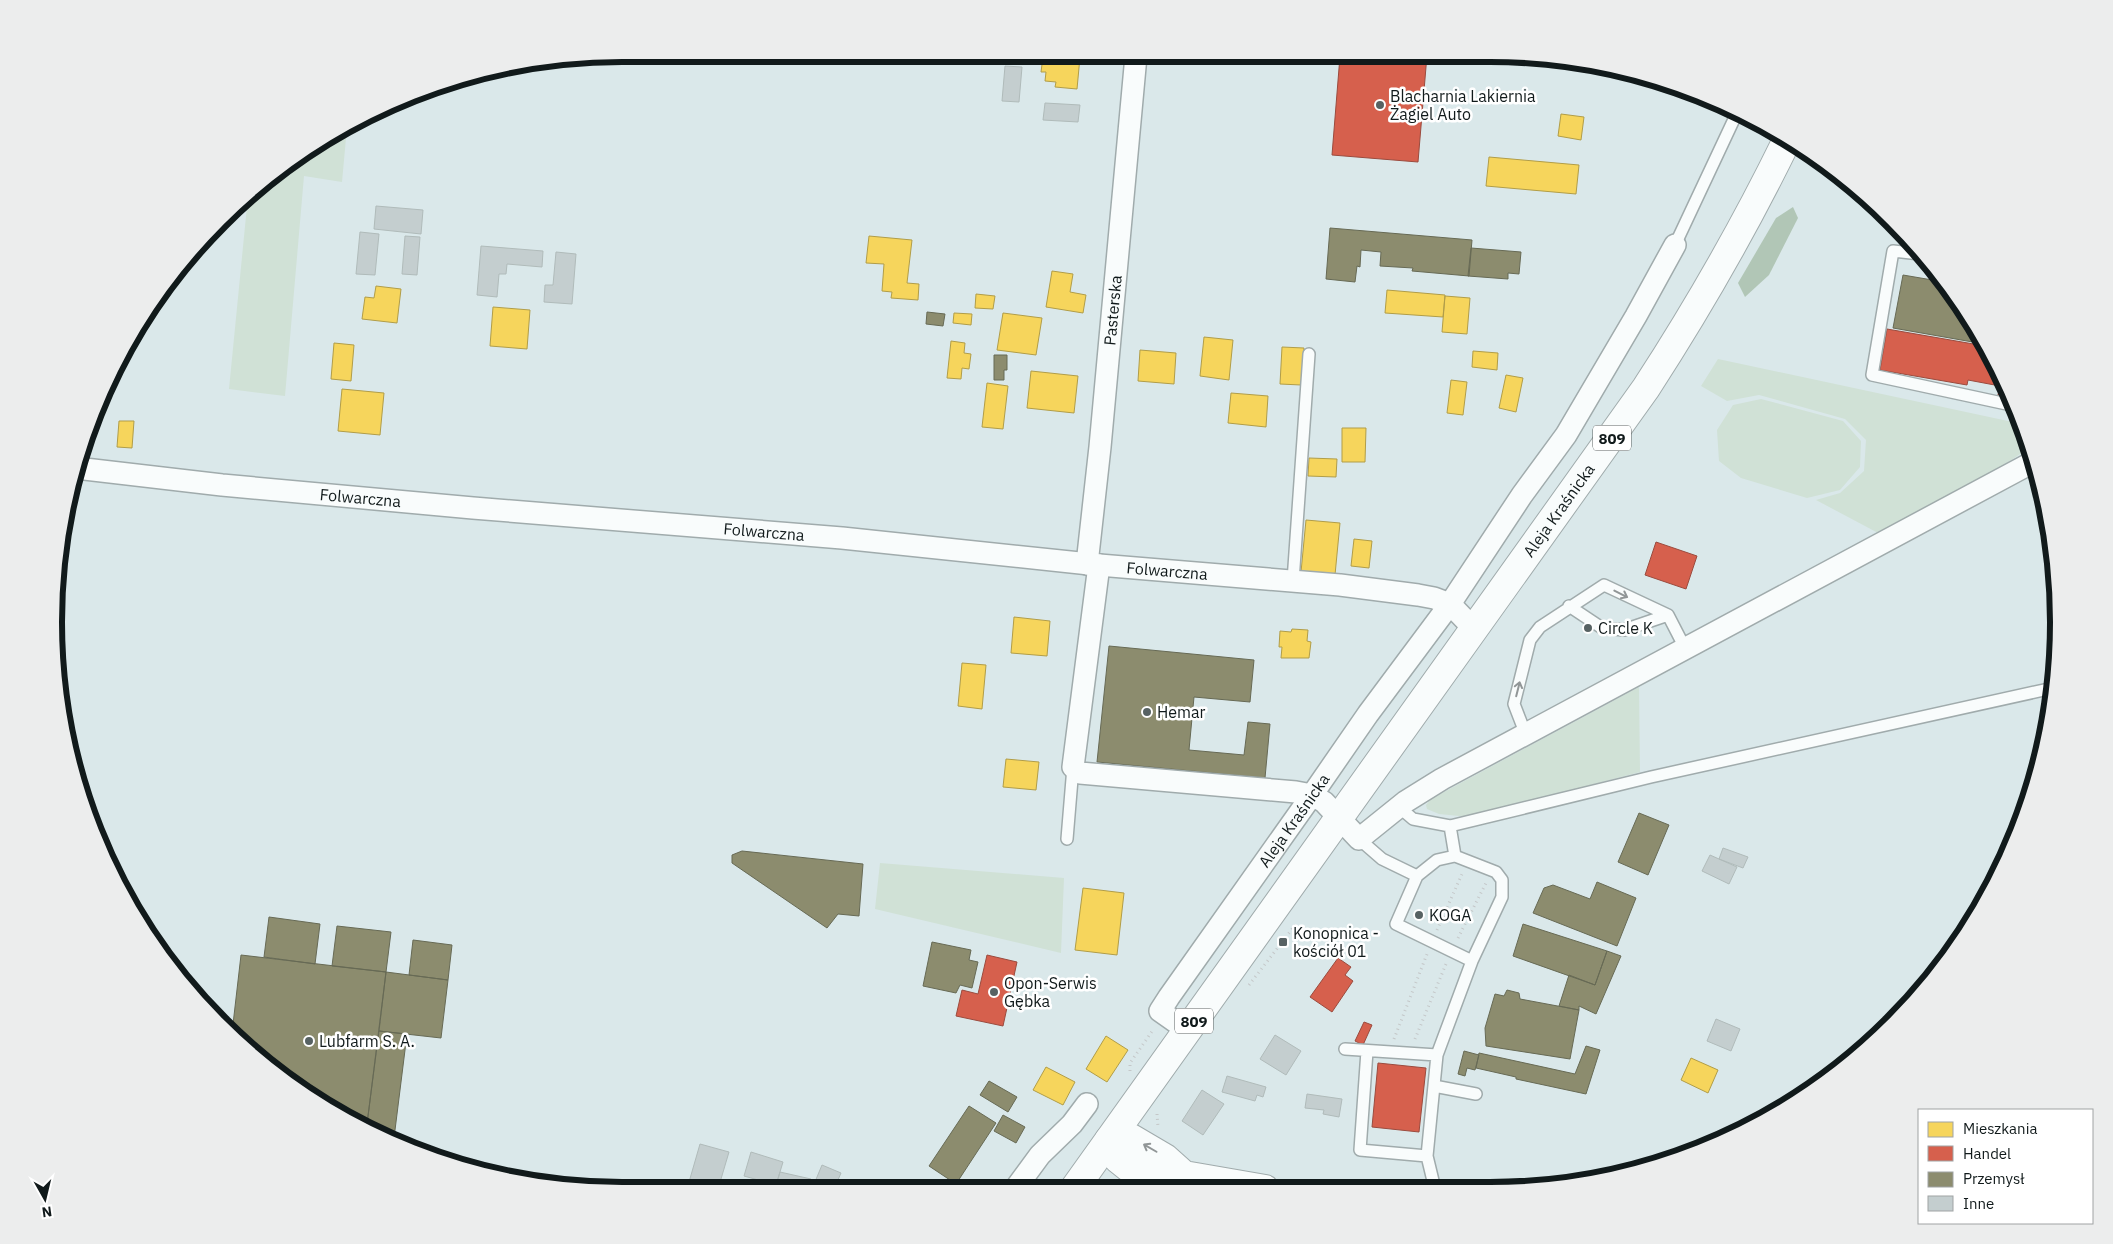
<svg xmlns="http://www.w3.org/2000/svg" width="2113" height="1244" viewBox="0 0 2113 1244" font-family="'IBM Plex Sans',sans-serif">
	<rect width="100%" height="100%" fill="#dae8ea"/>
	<!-- green -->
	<path fill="#d0e1d6" d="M347 127 342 182 304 176 285 396 229 389 248 196 276 171Z
		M1718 359 2022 424 2029 448 1949 502 1880 534 1816 500 1840 493 1864 471 1866 440 1845 419 1759 395 1727 401 1701 386Z
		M1761 399 1843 421 1861 441 1860 467 1840 490 1807 498 1741 478 1719 461 1717 430 1733 405Z
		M1639 687 1640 772 1469 817 1439 814 1427 809 1426 805 1431 799Z
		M880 863 1064 878 1061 953 875 909Z"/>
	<!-- forest -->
	<path fill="#b1c6b6" d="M1793 207 1798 218 1769 275 1745 297 1738 283 1776 218Z"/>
	<!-- homes -->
	<path fill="#f6d55c" stroke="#b19d48" d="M1043 57H1080L1077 89 1055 87 1056 82 1045 81 1046 72H1041Z
		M1561 114 1584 117 1581 140 1558 136Z
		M1489 157 1579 165 1576 194 1486 186Z
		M1886 214 1893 220 1901 230 1883 226Z
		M869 236 912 240 907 283 919 284 918 300 891 298 892 292 882 291 884 264 866 263Z
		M1052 271 1073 274 1070 292 1086 295 1083 313 1046 307Z
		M376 286 401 289 397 323 362 319 365 297 374 298Z
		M1387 290 1445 295 1443 317 1385 313Z
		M976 294 995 296 993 309 975 308Z
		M1445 296 1470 298 1467 334 1442 332Z
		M493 307 530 310 527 349 490 346Z
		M954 313 972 314 971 325 953 323Z
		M1003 313 1042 318 1036 355 997 350Z
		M1204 337 1233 340 1229 380 1200 376Z
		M951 341 965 343 964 353 971 354 969 369 962 368 961 379 947 378Z
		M334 343 354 345 351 381 331 379Z
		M1282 347 1304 348 1301 385 1280 384Z
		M1140 350 1176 353 1174 384 1138 381Z
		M1473 351 1498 353 1497 370 1472 367Z
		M1031 371 1078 376 1074 413 1027 408Z
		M1506 375 1523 378 1516 412 1499 408Z
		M1451 380 1467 382 1463 415 1447 413Z
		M987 383 1008 386 1003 429 982 427Z
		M342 389 384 393 380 435 338 431Z
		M1231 393 1268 396 1266 427 1228 423Z
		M119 421H134L132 448 117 447Z
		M1342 428H1366L1365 462H1342Z
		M1309 458 1337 459 1336 477 1308 476Z
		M1306 520 1340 523 1335 575 1301 572Z
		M1354 539 1372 541 1369 568 1351 566Z
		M1014 617 1050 621 1047 656 1011 653Z
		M1292 629 1308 630 1307 641 1311 642 1309 658H1281L1282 647H1279L1280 631 1291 632Z
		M962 663 986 665 982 709 958 706Z
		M1006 759 1039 762 1036 790 1003 787Z
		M1083 888 1124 893 1117 955 1075 950Z
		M1106 1036 1128 1050 1107 1082 1086 1069Z
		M1691 1058 1718 1070 1708 1093 1681 1080Z
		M1046 1067 1075 1082 1063 1105 1033 1090Z"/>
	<!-- shops -->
	<path fill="#d6604d" stroke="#9b4b3e" d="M1427 55 1418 162 1332 155 1340 56Z
		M1887 329 1985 346 2012 397 1998 395 2000 386 1968 380 1967 385 1880 370Z
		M1656 542 1697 556 1686 589 1645 575Z
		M987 955 1017 962 1003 1026 956 1016 962 990 978 994Z
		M1338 958 1351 967 1345 975 1353 981 1332 1012 1310 997Z
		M1364 1022 1372 1025 1363 1045 1355 1041Z
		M1378 1063 1426 1068 1419 1132 1372 1127Z"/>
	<!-- industry -->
	<path fill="#8c8c6e" stroke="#676a55" d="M1330 228 1472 240 1469 276 1412 271 1413 268 1380 266 1381 252 1361 250 1360 267 1357 266 1355 282 1326 279Z
		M1471 248 1521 252 1519 274 1508 273V279L1468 276Z
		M1903 275 1944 282 1963 306 1984 344 1893 328Z
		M927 312 945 314 943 326 926 324Z
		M994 355H1007V370H1004V380H994Z
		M1109 646 1254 660 1250 702 1194 697 1189 750 1244 755 1248 722 1270 724 1265 778 1097 762Z
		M1639 813 1669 825 1648 875 1618 862Z
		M742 851 863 864 859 916 838 914 827 928 732 863V855Z
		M1597 882 1636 898 1617 946 1533 913 1544 888 1553 885 1590 899Z
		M269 917 320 924 315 964 264 957Z
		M1523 924 1607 951 1595 985 1513 956Z
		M337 926 391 932 386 972 332 966Z
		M413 940 452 945 448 980 409 975Z
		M932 942 971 950 969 960 978 962 972 988 960 985 956 993 923 986Z
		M1607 951 1621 956 1596 1014 1579 1006V1010L1559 1006 1569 975 1595 985Z
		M241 955 386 972 367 1124 307 1095 247 1049 232 1033Z
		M386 972 448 980 441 1038 379 1031Z
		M1507 990 1519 993 1520 999 1579 1010 1570 1059 1486 1046 1485 1028 1495 994 1504 996Z
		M379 1031 407 1034 394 1138 367 1124Z
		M1586 1046 1600 1050 1586 1094 1516 1079V1077L1476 1068 1479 1053 1575 1074Z
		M1464 1051 1479 1055 1475 1070 1467 1068 1465 1076 1458 1074Z
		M989 1081 1017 1097 1008 1112 980 1095Z
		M969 1106 996 1123 956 1184 929 1166Z
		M1003 1115 1025 1127 1016 1143 994 1131Z"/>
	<!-- building -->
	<path fill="#c4cecf" stroke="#b0bbba" d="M1005 66 1022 67 1019 102 1002 101Z
		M1045 103 1080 105 1078 122 1043 120Z
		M376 206 423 210 421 234 374 229Z
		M360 232 379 234 375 275 356 274Z
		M405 236 420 237 417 275 402 274Z
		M481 246 543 251 542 267 507 264 506 274H499L497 297 477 295Z
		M556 252 576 254 572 304 544 302 545 285H553Z
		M1723 848 1748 857 1743 868 1719 859Z
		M1710 855 1737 867 1729 884 1702 871Z
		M1716 1019 1740 1029 1731 1051 1707 1041Z
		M1275 1035 1301 1051 1286 1075 1260 1059Z
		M1227 1076 1266 1087 1263 1097 1257 1095 1255 1101 1222 1092Z
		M1202 1090 1224 1104 1203 1135 1182 1121Z
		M1307 1094 1342 1099 1339 1117 1323 1114 1324 1110 1305 1108Z
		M700 1144 729 1152 718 1189H687Z
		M751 1152 783 1162 776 1185 744 1176Z
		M822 1165 841 1173 834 1189H812Z
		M780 1172 811 1179 808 1189H775Z"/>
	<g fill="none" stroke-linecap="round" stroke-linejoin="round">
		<!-- lane casing -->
		<g stroke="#a0abac" stroke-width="14">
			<path id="lane" d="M1675 245 1736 115
				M1920 254 1893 251 1872 375 2016 406
				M1293 581 1309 354
				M1569 606 1602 628 1624 630 1668 615
				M1526 735 1514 704 1530 640 1540 627 1604 585 1668 615 1685 648
				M1399 807 1413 819 1450 826 1651 777 2053 688
				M1450 826 1455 856
				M1067 839 1073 767
				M1359 839 1382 859 1417 876
				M1345 1049 1437 1055
				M1367 1051 1360 1150 1427 1156
				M1434 1086 1476 1094
				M1435 1189 1427 1156 1437 1055 1472 961 1502 897V880L1496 872 1455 856 1437 860 1417 876 1396 924 1472 961"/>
		</g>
		<!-- street casing -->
		<g stroke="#a0abac" stroke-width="24">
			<g id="street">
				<path id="s1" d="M76 468 222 485 473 508 842 538 1099 565 1340 585 1418 595 1434 598 1450 604 1475 630"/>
				<path id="s2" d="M1087 564 1100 447 1136 56"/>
				<path d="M1099 565 1073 767 1080 773 1296 792 1312 795 1324 802 1359 839 1405 802 1442 779 2033 462"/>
				<path id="s3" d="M1187 1030 1160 1011 1169 997 1312 795 1368 714 1450 604 1522 495 1566 435 1636 316 1675 245"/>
				<path d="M1015 1189 1040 1155 1072 1124 1087 1104"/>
			</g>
		</g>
		<!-- secondary casing -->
		<g stroke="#a0abac" stroke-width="30">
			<path id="secondary" d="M1184 1175 1165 1158 1131 1138 1109 1140 1118 1159 1128 1167 1154 1177 1165 1179 1184 1175 1265 1189"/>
		</g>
		<!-- primary casing -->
		<g stroke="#a0abac" stroke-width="30">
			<g id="primary">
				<path id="s4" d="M1074 1189 1646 388C1698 308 1745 226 1787 140"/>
			</g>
		</g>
		<!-- path -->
		<path stroke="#c4c7c8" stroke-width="3" stroke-dasharray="1 4" stroke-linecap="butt" d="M1437 930 1462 874
			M1458 938 1486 883
			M1249 985 1296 924
			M1394 1039 1427 954
			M1415 1039 1446 964
			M1130 1071V1063L1153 1030
			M1157 1114 1158 1127
			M1108 1189 1116 1185"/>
		<!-- lane -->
		<use href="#lane" stroke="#f9fcfc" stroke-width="11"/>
		<!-- street -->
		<use href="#street" stroke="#f9fcfc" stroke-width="21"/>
		<!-- secondary -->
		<use href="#secondary" stroke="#f9fcfc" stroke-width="28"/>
		<!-- primary -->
		<use href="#primary" stroke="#f9fcfc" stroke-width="28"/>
	</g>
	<!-- one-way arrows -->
	<defs><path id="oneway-shaft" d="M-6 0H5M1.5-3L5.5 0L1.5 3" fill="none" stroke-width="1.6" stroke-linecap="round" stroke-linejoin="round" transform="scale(1.25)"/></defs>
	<g stroke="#919697">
		<use href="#oneway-shaft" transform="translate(1621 594) rotate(27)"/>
		<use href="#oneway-shaft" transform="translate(1518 689) rotate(-76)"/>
		<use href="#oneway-shaft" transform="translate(1150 1148) rotate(-150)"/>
	</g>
	<!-- markers -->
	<g fill="#576263" stroke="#fff" stroke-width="2">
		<circle cx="1380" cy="105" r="5"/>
		<circle cx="1588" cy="628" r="5"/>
		<circle cx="1147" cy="712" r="5"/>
		<circle cx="1419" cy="915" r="5"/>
		<rect x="1278" y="937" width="10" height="10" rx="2.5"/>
		<circle cx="994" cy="992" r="5"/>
		<circle cx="309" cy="1041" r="5"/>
	</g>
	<g text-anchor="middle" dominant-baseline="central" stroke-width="5" stroke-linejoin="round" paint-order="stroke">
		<!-- shield labels -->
		<g fill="#fff" stroke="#585f5f" stroke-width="1">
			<rect x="1593" y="425.5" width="38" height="25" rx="4"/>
			<rect x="1175" y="1008.5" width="38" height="25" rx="4"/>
		</g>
		<g font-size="15" font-weight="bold" fill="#111a1b">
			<text x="1612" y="438">809</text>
			<text x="1194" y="1021">809</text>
		</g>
		<!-- poi labels -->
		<g font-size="16" fill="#111a1b" stroke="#fff" text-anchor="start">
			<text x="1390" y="96">Blacharnia Lakiernia<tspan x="1390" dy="18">Żagiel Auto</tspan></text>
			<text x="1598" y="628">Circle K</text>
			<text x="1157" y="712">Hemar</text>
			<text x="1429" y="915">KOGA</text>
			<text x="1293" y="933">Konopnica -<tspan x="1293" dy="18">kościół 01</tspan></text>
			<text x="1004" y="983">Opon-Serwis<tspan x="1004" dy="18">Gębka</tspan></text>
			<text x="319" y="1041">Lubfarm S. A.</text>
		</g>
		<!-- street labels -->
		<g font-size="16" fill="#111a1b" stroke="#fff">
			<text stroke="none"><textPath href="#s2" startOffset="255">Pasterska</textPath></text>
			<text stroke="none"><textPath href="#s1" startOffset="286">Folwarczna</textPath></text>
			<text stroke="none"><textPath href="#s4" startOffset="834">Aleja Kraśnicka</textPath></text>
			<text stroke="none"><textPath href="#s1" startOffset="691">Folwarczna</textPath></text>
			<text stroke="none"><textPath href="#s1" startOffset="1096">Folwarczna</textPath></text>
			<text stroke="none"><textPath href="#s3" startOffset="266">Aleja Kraśnicka</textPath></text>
		</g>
	</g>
	<!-- crop -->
	<path d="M0 0H2113V1244H0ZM622 62H1490A560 560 0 0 1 2050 622V622A560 560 0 0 1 1490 1182H622A560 560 0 0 1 62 622V622A560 560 0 0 1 622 62Z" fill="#eceded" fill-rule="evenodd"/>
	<path fill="none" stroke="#111a1b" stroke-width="6" d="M622 62H1490A560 560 0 0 1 2050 622V622A560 560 0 0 1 1490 1182H622A560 560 0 0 1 62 622V622A560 560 0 0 1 622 62Z"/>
	<!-- legend -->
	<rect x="1918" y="1109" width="175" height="115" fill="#ffffff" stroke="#a0a3a4"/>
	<rect x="1928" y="1122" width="25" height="15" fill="#f6d55c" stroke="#a0a3a4"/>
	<text x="1963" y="1134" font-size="15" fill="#111a1b">Mieszkania</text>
	<rect x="1928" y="1146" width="25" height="15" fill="#d6604d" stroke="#a0a3a4"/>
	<text x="1963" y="1159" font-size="15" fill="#111a1b">Handel</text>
	<rect x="1928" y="1172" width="25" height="15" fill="#8c8c6e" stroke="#a0a3a4"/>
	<text x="1963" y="1184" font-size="15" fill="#111a1b">Przemysł</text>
	<rect x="1928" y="1196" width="25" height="15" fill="#c4cecf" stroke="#a0a3a4"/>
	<text x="1963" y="1209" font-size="15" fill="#111a1b">Inne</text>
	<!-- north arrow -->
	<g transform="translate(45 1199) rotate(172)" stroke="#ffffff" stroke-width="4" paint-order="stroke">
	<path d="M0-4L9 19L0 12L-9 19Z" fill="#111a1b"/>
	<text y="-8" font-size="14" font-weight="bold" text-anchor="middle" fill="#111a1b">N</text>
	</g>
</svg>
